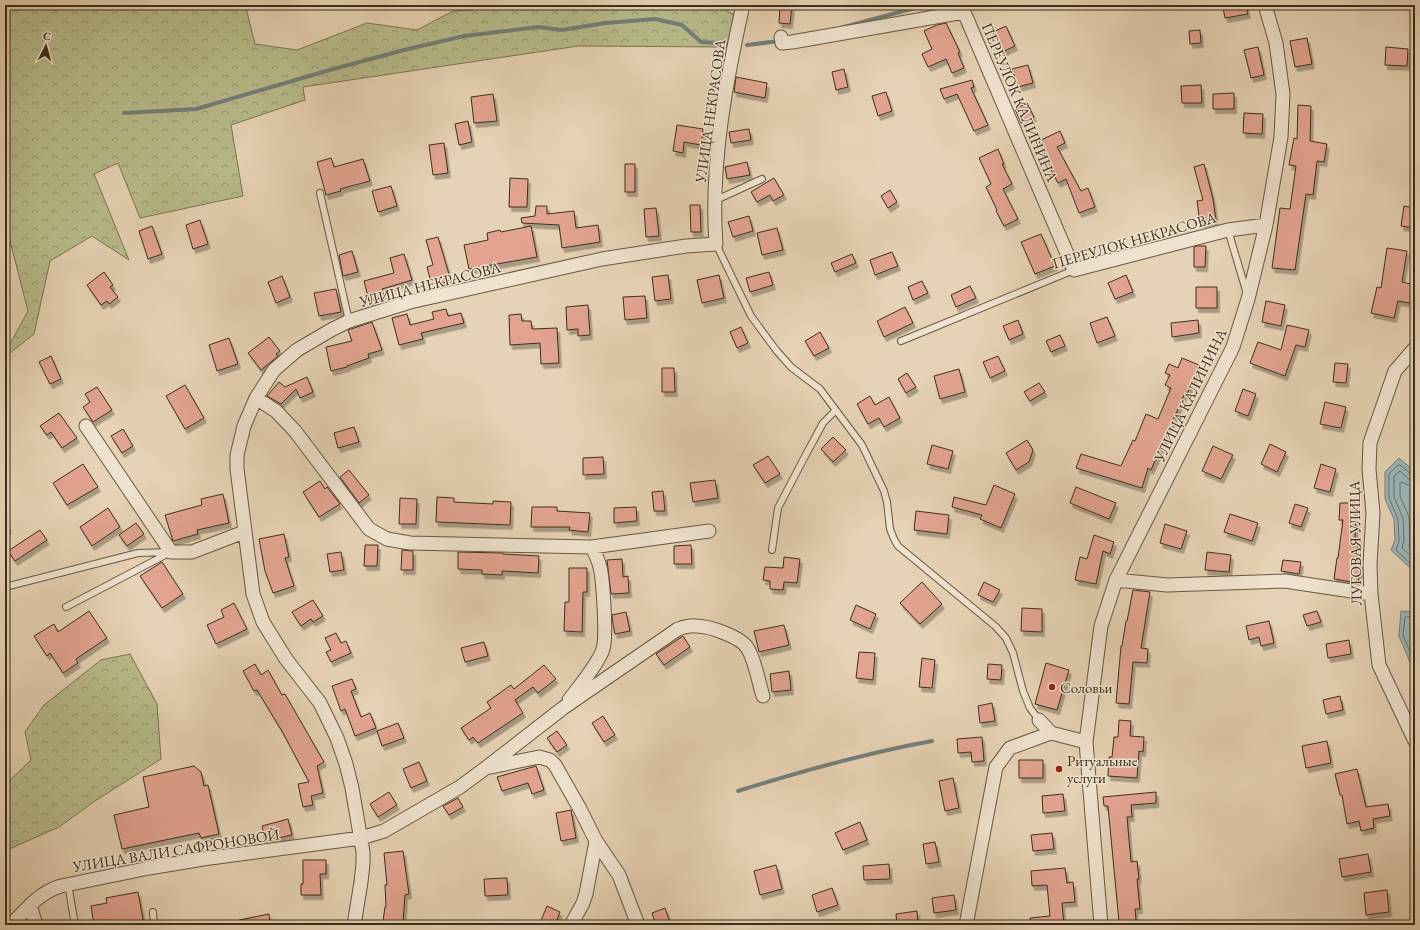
<svg xmlns="http://www.w3.org/2000/svg" width="1420" height="930" viewBox="0 0 1420 930" font-family="'EB Garamond',serif">
	<defs>
		<pattern id="forest-crowns" width="20" height="18" patternUnits="userSpaceOnUse"><rect width="20" height="18" fill="#b8bb8b"/><path d="M2 6a3 3 0 1 1 6 0M12 15a3 3 0 1 1 6 0" fill="none" stroke="#979871"/></pattern>
		<filter id="shadow"><feDropShadow dx="2.5" dy="4.5" stdDeviation="0" flood-color="#0004"/></filter>
	</defs>
	<rect width="100%" height="100%" fill="#e6d2b4"/>
	<filter id="stains"><feTurbulence type="fractalNoise" baseFrequency=".005" numOctaves="4"/><feColorMatrix values="0 0 0 0 .2 0 0 0 0 .09 0 0 0 0 .02 0 0 0 .5 -.17"/></filter>
	<radialGradient id="worn" r=".72"><stop offset=".6" stop-color="#630" stop-opacity="0"/><stop offset="1" stop-color="#630" stop-opacity=".3"/></radialGradient>
	<!-- forest -->
	<path fill="url(#forest-crowns)" stroke="#7a7454" d="M5 5H243L247 12 255 44 297 50 367 23 417 30 453 11 554 5H714L735 15 729 47 578 46 303 87 305 100 231 125 243 196 140 218 118 163 94 174 129 260 92 236 50 261 34 334 5 357V353L28 311 10 241 5 198Z
		M130 654 157 704 161 759 95 801 59 827 5 851V785L31 760 25 732 44 705 101 660Z"/>
	<!-- water -->
	<path fill="#9ab5b7" stroke="#747f79" d="M1399 458 1415 472V569L1408 566 1391 550 1395 540 1394 519 1385 499V472Z
		M5 521 9 523 11 534 5 538Z
		M1401 611 1415 612V674L1399 636Z"/>
	<g fill="none" stroke-linecap="round" stroke-linejoin="round">
		<!-- shore -->
		<path stroke="#6b726a" stroke-width="1" d="M1415 475 1411 474 1400 465H1398L1389 474V498L1398 519 1399 541 1396 550 1410 563 1415 565
			M1415 480 1409 479 1400 471 1394 476V497L1403 518 1404 540 1402 548 1415 560
			M1415 486 1408 485 1402 482 1400 483V496L1409 517 1410 540 1409 547 1415 552
			M1415 616 1405 617 1403 635 1415 664"/>
		<!-- stream -->
		<path stroke="#747f79" stroke-width="4" d="M844 27 926 5
			M747 45 779 41
			M124 113 196 109 330 70 404 50 464 36 538 27 562 30 605 23 655 19 682 25 701 42 733 44
			M738 791C802 771 866 753 932 741"/>
	</g>
	<!-- building -->
	<path fill="#e2a491" stroke="#3c2e1c" filter="url(#shadow)" d="M780 5H792L790 24 779 23Z
		M1236 5H1246L1248 14 1225 18 1223 8Z
		M946 23 960 52 958 53 964 68 952 73 946 59 928 67 922 54 932 49 924 31 937 25Z
		M1006 26 1015 46 1002 52 993 32Z
		M1200 30 1201 43 1190 44 1189 31Z
		M1307 38 1312 64 1295 67 1290 41Z
		M1258 47 1264 75 1251 78 1244 50Z
		M1386 47 1408 49 1407 66 1385 65Z
		M1028 65 1033 83 1018 87 1012 69Z
		M844 69 848 87 836 90 832 72Z
		M736 77 767 83 765 98 734 92Z
		M972 80 974 87 971 88 988 125 974 131 957 94 944 99 940 89Z
		M1201 85 1202 103H1182L1181 86Z
		M886 92 892 111 878 116 872 96Z
		M1234 93V109H1213V94Z
		M493 94 497 121 474 123 471 97Z
		M1027 103 1034 117 1021 123 1015 109Z
		M1298 105 1311 106 1310 141 1327 144 1324 162 1317 161 1313 195 1306 194 1295 270 1272 268 1280 208 1290 209 1296 166 1289 165 1294 138 1297 139Z
		M1244 113 1263 114 1262 134 1243 133Z
		M468 121 472 142 459 145 455 124Z
		M677 125 703 129 701 145 684 142 683 153 673 151Z
		M749 129 751 140 731 143 729 132Z
		M1060 131 1065 143 1057 147 1081 191 1088 188 1095 207 1079 213 1066 179 1058 183 1050 168 1051 167 1039 141Z
		M444 143 448 173 433 175 429 145Z
		M998 149 1004 164H1002L1012 184 1003 189 1018 219 1004 226 996 211 997 210 986 187 991 184 979 158Z
		M331 158 334 167 363 159 370 181 340 189 341 191 326 195 317 162Z
		M747 162 750 175 727 179 725 167Z
		M625 164H635V192H625Z
		M1204 164 1213 199 1216 220 1200 223 1197 201 1203 200 1194 167Z
		M510 178 528 179 527 207H509Z
		M774 178 784 195 773 201 770 195 757 202 751 192Z
		M391 186 397 206 378 212 372 191Z
		M890 190 897 202 888 208 881 196Z
		M690 205H700L701 232H691Z
		M536 206H547V214L574 211 576 228 598 225 600 242 562 248 559 225 522 223 521 218 535 216Z
		M1404 206 1415 208V228L1401 226Z
		M656 208 659 236 646 237 644 209Z
		M749 216 753 231 733 237 728 222Z
		M200 220 208 244 193 249 186 225Z
		M152 226 162 254 148 259 139 231Z
		M531 226 537 257 469 269 464 245 488 240 487 233 500 230 501 232Z
		M777 228 783 250 762 255 757 233Z
		M1041 234 1055 266 1035 274 1021 242Z
		M438 237 451 281 432 286 427 267 433 265 426 240Z
		M1197 246H1206L1205 267H1194V247Z
		M1387 248 1407 251 1402 282 1415 285V304L1398 301 1394 318 1371 313 1377 287 1381 288Z
		M352 251 358 272 343 276 339 255Z
		M892 252 898 266 875 275 870 260Z
		M404 254 412 280 382 289 384 297 369 301 364 281 394 273 390 258Z
		M852 254 856 263 835 272 831 263Z
		M104 272 113 285 110 287 118 297 109 304 107 301 101 305 87 285Z
		M769 272 773 285 750 292 746 278Z
		M668 275 671 299 655 301 652 277Z
		M719 275 724 298 702 303 697 280Z
		M1126 275 1133 292 1115 299 1108 283Z
		M282 276 290 297 276 303 268 282Z
		M922 281 928 293 913 300 908 287Z
		M970 286 976 298 956 307 951 295Z
		M1196 287H1217V308H1196Z
		M336 289 341 312 319 316 314 293Z
		M645 296 647 318 625 320 623 297Z
		M1266 301 1285 305 1281 326 1262 322Z
		M588 305 590 335 578 336V329L567 330 566 307Z
		M905 307 913 323 884 337 877 321Z
		M446 309 448 316 461 313 464 323 421 333 423 339 399 345 392 318 407 314 410 325 434 319 432 312Z
		M521 314 522 321H531L532 329 557 328 559 363 541 364 540 343 510 345 509 315Z
		M1107 317 1115 336 1097 343 1090 323Z
		M1018 320 1023 334 1009 340 1003 326Z
		M1198 320 1199 333 1172 337 1171 323Z
		M372 322 382 350 368 354 369 358 347 366V367L331 371 326 347 352 341 348 330Z
		M1287 325 1309 330 1305 347 1296 345 1285 376 1250 363 1258 342 1281 350Z
		M741 327 748 343 737 348 730 332Z
		M820 332 829 348 814 356 805 341Z
		M1060 335 1065 346 1051 352 1046 341Z
		M269 337 280 351 276 354 278 356 261 370 248 353Z
		M229 338 238 364 217 371 209 345Z
		M51 356 61 379 50 384 39 362Z
		M998 356 1005 371 990 378 983 362Z
		M1182 358 1199 365 1187 394 1185 393 1151 470 1148 468 1142 488 1076 468 1081 454 1121 466 1133 440 1135 441 1146 414 1158 419 1171 388 1165 385 1170 375 1165 373 1169 364 1178 368Z
		M1335 363 1348 364 1346 383 1333 382Z
		M662 368H674L675 392H662Z
		M959 369 965 392 940 399 934 376Z
		M907 373 916 387 906 393 898 379Z
		M307 377 313 392 300 398 296 389 281 404 267 396 279 382 285 387Z
		M1039 383 1045 392 1030 401 1024 392Z
		M185 385 204 418 185 429 166 396Z
		M97 387 112 410 93 422 83 407 90 402 85 394Z
		M1243 389 1256 394 1248 416 1235 411Z
		M870 396 875 405 889 397 900 418 884 427 879 418 868 424 857 404Z
		M1325 402 1346 407 1341 428 1320 424Z
		M59 413 77 438 62 448 51 432 47 435 40 426Z
		M354 427 359 442 338 448 334 433Z
		M123 429 133 446 122 453 111 436Z
		M833 437 846 450 833 462 821 449Z
		M1027 440 1033 450 1029 462 1016 470 1006 453Z
		M1270 444 1286 452 1277 472 1261 464Z
		M932 445 953 451 948 469 927 464Z
		M1213 446 1233 455 1221 479 1202 471Z
		M768 456 780 474 765 483 753 465Z
		M603 457 604 474 583 475V458Z
		M83 464 98 487 67 505 53 483Z
		M1321 464 1336 469 1330 492 1314 488Z
		M349 470 369 495 359 503 340 477Z
		M715 480 718 498 693 502 690 483Z
		M320 481 325 489 327 487 340 504 319 517 303 492Z
		M994 485 1015 494 1001 528 980 519 982 515 952 507 954 497 986 505Z
		M1076 487 1116 503 1109 519 1070 503Z
		M663 491 665 511H654L652 492Z
		M223 494 229 523 197 530 198 534 173 541 165 515 202 505 201 499Z
		M437 497 454 498V502L493 504V501L511 502 510 525 436 522Z
		M400 498 417 499 416 524H399Z
		M1340 503H1356L1355 538H1359L1356 561 1361 562 1358 583 1334 579 1337 558H1338L1343 520H1339Z
		M1295 504 1308 508 1301 527 1289 523Z
		M532 507H557V511L590 513 588 532 569 530 570 527H531Z
		M636 507 637 521 614 523V508Z
		M108 508 120 527 92 546 80 527Z
		M916 511 949 515 947 534 914 530Z
		M1230 514 1258 523 1252 541 1224 532Z
		M136 523 144 534 127 546 119 535Z
		M1165 524 1187 531 1181 549 1160 543Z
		M40 530 47 540 15 561 8 551Z
		M284 534 289 557 285 558 294 586 273 593 265 571 259 539Z
		M1094 535 1114 542 1110 554 1103 551 1096 584 1075 580 1080 557 1087 559Z
		M365 545H378L377 566H364Z
		M691 545 692 564H674V546Z
		M402 550 413 551V570H401Z
		M341 552 344 570 330 572 327 554Z
		M458 552 503 553V554L539 556 538 573 502 571V575L482 574V570L458 569Z
		M1207 552 1231 555 1229 572 1205 570Z
		M784 557 800 559 797 583 784 582 783 590 770 589V581L763 580 765 567 783 568Z
		M622 559 623 577 628 576 629 593 611 594 607 560Z
		M1283 560 1301 562 1299 574 1281 571Z
		M162 562 183 594 162 608 140 576Z
		M569 568H587V592H583L582 632 564 631 565 602H569Z
		M922 582 942 604 920 624 900 603Z
		M984 582 1000 590 993 602 978 595Z
		M1133 590 1150 592 1141 648 1148 649 1147 663 1133 662 1129 704 1116 703 1121 646H1122L1126 621H1127Z
		M313 600 323 616 313 622 311 619 301 626 292 612Z
		M234 603 247 629 216 644 207 625 224 617 221 610Z
		M856 605 876 614 870 629 850 620Z
		M1022 608 1042 609V632L1021 631Z
		M89 611 107 638 76 659 78 663 63 673 50 653 47 656 34 636 54 624 58 632Z
		M1317 611 1321 622 1307 626 1303 615Z
		M626 612 630 631 615 634 613 624 612 615Z
		M1269 621 1274 643 1261 646 1259 637 1249 640 1246 626Z
		M784 625 789 645 759 652 754 631Z
		M336 633 341 643 346 641 351 653 331 662 326 652 331 650 325 638Z
		M683 636 690 647 664 665 656 654Z
		M1349 640 1351 654 1328 658 1326 644Z
		M484 642 488 656 465 662 461 648Z
		M859 652 875 653 873 680 856 678Z
		M922 658 935 660 932 688 919 687Z
		M1046 663 1069 670 1057 710 1035 704Z
		M255 664 261 675 268 670 282 695 285 694 324 762 317 766 323 793 311 796 313 805 303 807 298 784 309 782 283 733 257 690 254 691 243 671Z
		M988 664 1002 665 1001 680 987 679Z
		M544 665 556 679 538 693 533 687 515 700 523 713 478 743 473 737 469 740 461 728 491 708 487 702 511 685 514 689Z
		M789 671 791 690 772 692 770 674Z
		M352 679 356 689 351 691 361 717 370 713 376 728 355 736 345 709 341 711 332 686Z
		M1340 696 1343 710 1326 714 1323 700Z
		M992 703 995 721 980 723 978 706Z
		M603 716 615 735 604 742 592 723Z
		M1119 720 1131 721 1130 736 1144 737 1143 752 1139 751 1137 778 1108 776 1109 757H1112L1114 737H1118Z
		M398 723 404 738 382 746 377 731Z
		M557 731 567 745 557 752 547 738Z
		M982 737 984 761 972 762 971 752 958 753 957 739Z
		M1327 741 1331 763 1306 768 1302 746Z
		M1019 760H1043V778H1019Z
		M419 762 427 781 411 788 403 769Z
		M194 766 201 772 204 786 208 785 219 834 201 838 199 833 122 849 114 815 149 807 143 777Z
		M536 766 544 790 532 794 528 783 502 791 497 777Z
		M1357 769 1366 807 1388 804 1390 816 1373 819 1374 828 1361 831 1359 821 1347 824 1342 795H1340L1335 774Z
		M953 778 959 808 945 811 939 781Z
		M389 792 397 805 378 817 370 804Z
		M1156 792V803L1131 805 1132 817H1127L1131 862 1137 861 1139 879H1137L1140 909H1135L1136 920 1119 922 1108 806H1104L1103 797Z
		M1063 794 1065 811 1043 813 1042 796Z
		M458 798 463 807 449 815 443 806Z
		M571 810 576 838 561 841 556 813Z
		M288 819 292 835 265 841 262 826Z
		M860 822 867 840 843 850 835 833Z
		M1052 833 1054 849 1033 851 1031 835Z
		M935 842 939 862 926 864 923 844Z
		M403 851 409 894 405 895 403 923 383 921 385 907H386L385 885H387L384 853Z
		M1368 854 1371 872 1342 877 1339 859Z
		M303 860H326V874H320L321 895H301V884H303Z
		M889 864 890 879 864 880 863 866Z
		M776 865 782 889 760 895 754 871Z
		M1065 868 1067 883 1073 882 1075 902 1062 903 1064 925H1030V918L1050 916 1047 885 1032 886 1031 871Z
		M507 878 508 895 485 896 484 879Z
		M832 888 838 905 817 912 812 895Z
		M1387 890 1389 912 1366 915 1364 893Z
		M138 892 144 925H94L91 906 107 903 106 898Z
		M954 895 956 910 934 913 932 898Z
		M547 906 560 912 555 925H539Z
		M665 908 671 925H656L652 913Z
		M917 911 918 923 897 925 896 914Z
		M269 914 270 925H239V920Z"/>
	<g fill="none" stroke-linecap="round" stroke-linejoin="round">
		<!-- service casing -->
		<g stroke="#665742" stroke-width="8">
			<path id="service" d="M320 193 349 321
				M716 200 762 179
				M1228 230 1247 294
				M716 244 751 316 776 350 791 367 820 389 862 445 884 491 887 502 890 529 894 539 898 546 995 626 1006 638 1013 653 1023 691 1030 708 1039 720
				M901 341 1074 270
				M772 550 778 508 803 460 823 423 835 411
				M5 587 138 553 171 552
				M66 607 169 553
				M68 884 75 925
				M153 912 154 925"/>
		</g>
		<!-- minor casing -->
		<g stroke="#665742" stroke-width="15">
			<path id="minor" d="M781 37 782 43 792 42 964 12 1074 270 1228 230 1266 225
				M1415 348 1395 371 1370 443 1369 469 1373 513 1370 565 1371 594 1379 665 1415 741
				M256 398 276 411 295 431 369 529 387 539 410 543 592 547 709 531
				M86 426 171 552H192L244 532
				M1116 580 1167 585 1285 581 1371 594
				M569 700C578 688 599 663 603 649 607 637 603 580 600 567 598 559 595 553 592 547
				M1039 720 1051 733 1086 742
				M491 767 539 757 550 760 555 765 580 809 596 841 619 875 638 925
				M30 905 36 925
				M11 925C26 909 40 892 61 886L149 868 203 859 361 838 384 831 460 787 487 767 563 708 678 629C684 627 690 625 696 626 709 626 742 637 748 649 756 663 758 681 763 696
				M354 925 361 882 363 864V852L352 788 346 764 337 738 320 703 286 659 263 622 253 594 237 469V455L244 426 256 398 274 370 297 350 331 330 349 321 410 302 602 259 686 246 716 244C710 166 726 81 743 5
				M571 925 583 903 586 894 596 841
				M966 925 996 767 1010 748 1051 733
				M1101 925 1086 742 1101 626 1116 580 1233 347 1248 299 1266 225 1281 137 1283 94 1276 43 1265 5"/>
		</g>
		<!-- service -->
		<use href="#service" stroke="#efe2ce" stroke-width="6"/>
		<!-- minor -->
		<use href="#minor" stroke="#efe2ce" stroke-width="13"/>
	</g>
	<!-- markers -->
	<g fill="#8f2418" stroke="#efe2ce" stroke-width="1.5">
		<circle cx="1052" cy="687" r="4"/>
		<circle cx="1059" cy="769" r="4"/>
	</g>
	<g text-anchor="middle" dominant-baseline="central" stroke-width="3" stroke-linejoin="round" paint-order="stroke">
		<!-- street labels -->
		<g font-size="15" fill="#3c2e1c" stroke="#efe2ce">
			<text transform="translate(1020 102) rotate(67)">ПЕРЕУЛОК КАЛИНИНА</text>
			<text transform="translate(710 111) rotate(-82)">УЛИЦА НЕКРАСОВА</text>
			<text transform="translate(1134 240) rotate(-16)">ПЕРЕУЛОК НЕКРАСОВА</text>
			<text transform="translate(430 284) rotate(-14)">УЛИЦА НЕКРАСОВА</text>
			<text transform="translate(1190 395) rotate(-64)">УЛИЦА КАЛИНИНА</text>
			<text transform="translate(1355 543) rotate(-91)">ЛУГОВАЯ УЛИЦА</text>
			<text transform="translate(176 850) rotate(-9)">УЛИЦА ВАЛИ САФРОНОВОЙ</text>
		</g>
		<!-- poi labels -->
		<g font-size="15" fill="#3c2e1c" stroke="#efe2ce" text-anchor="start">
			<text x="1060" y="687">Соловьи</text>
			<text x="1067" y="760">Ритуальные<tspan x="1067" dy="17">услуги</tspan></text>
		</g>
	</g>
	<!-- margin -->
	<rect width="1420" height="930" fill="none" stroke="#e6d2b4" stroke-width="20"/>
	<rect x="6" y="6" width="1408" height="918" fill="none" stroke="#3c2e1c" stroke-width="2"/>
	<rect x="10" y="10" width="1400" height="910" fill="none" stroke="#3c2e1c"/>
	<!-- north arrow -->
	<g transform="translate(46 46) rotate(6)" stroke="#efe2ce" stroke-width="3" paint-order="stroke">
	<path d="M0-3L7 15L0 10L-7 15Z" fill="#3c2e1c"/>
	<text y="-6" font-size="11" font-weight="bold" text-anchor="middle" fill="#3c2e1c">С</text>
	</g>
	<rect width="100%" height="100%" filter="url(#stains)"/>
	<rect width="100%" height="100%" fill="url(#worn)"/>
</svg>
